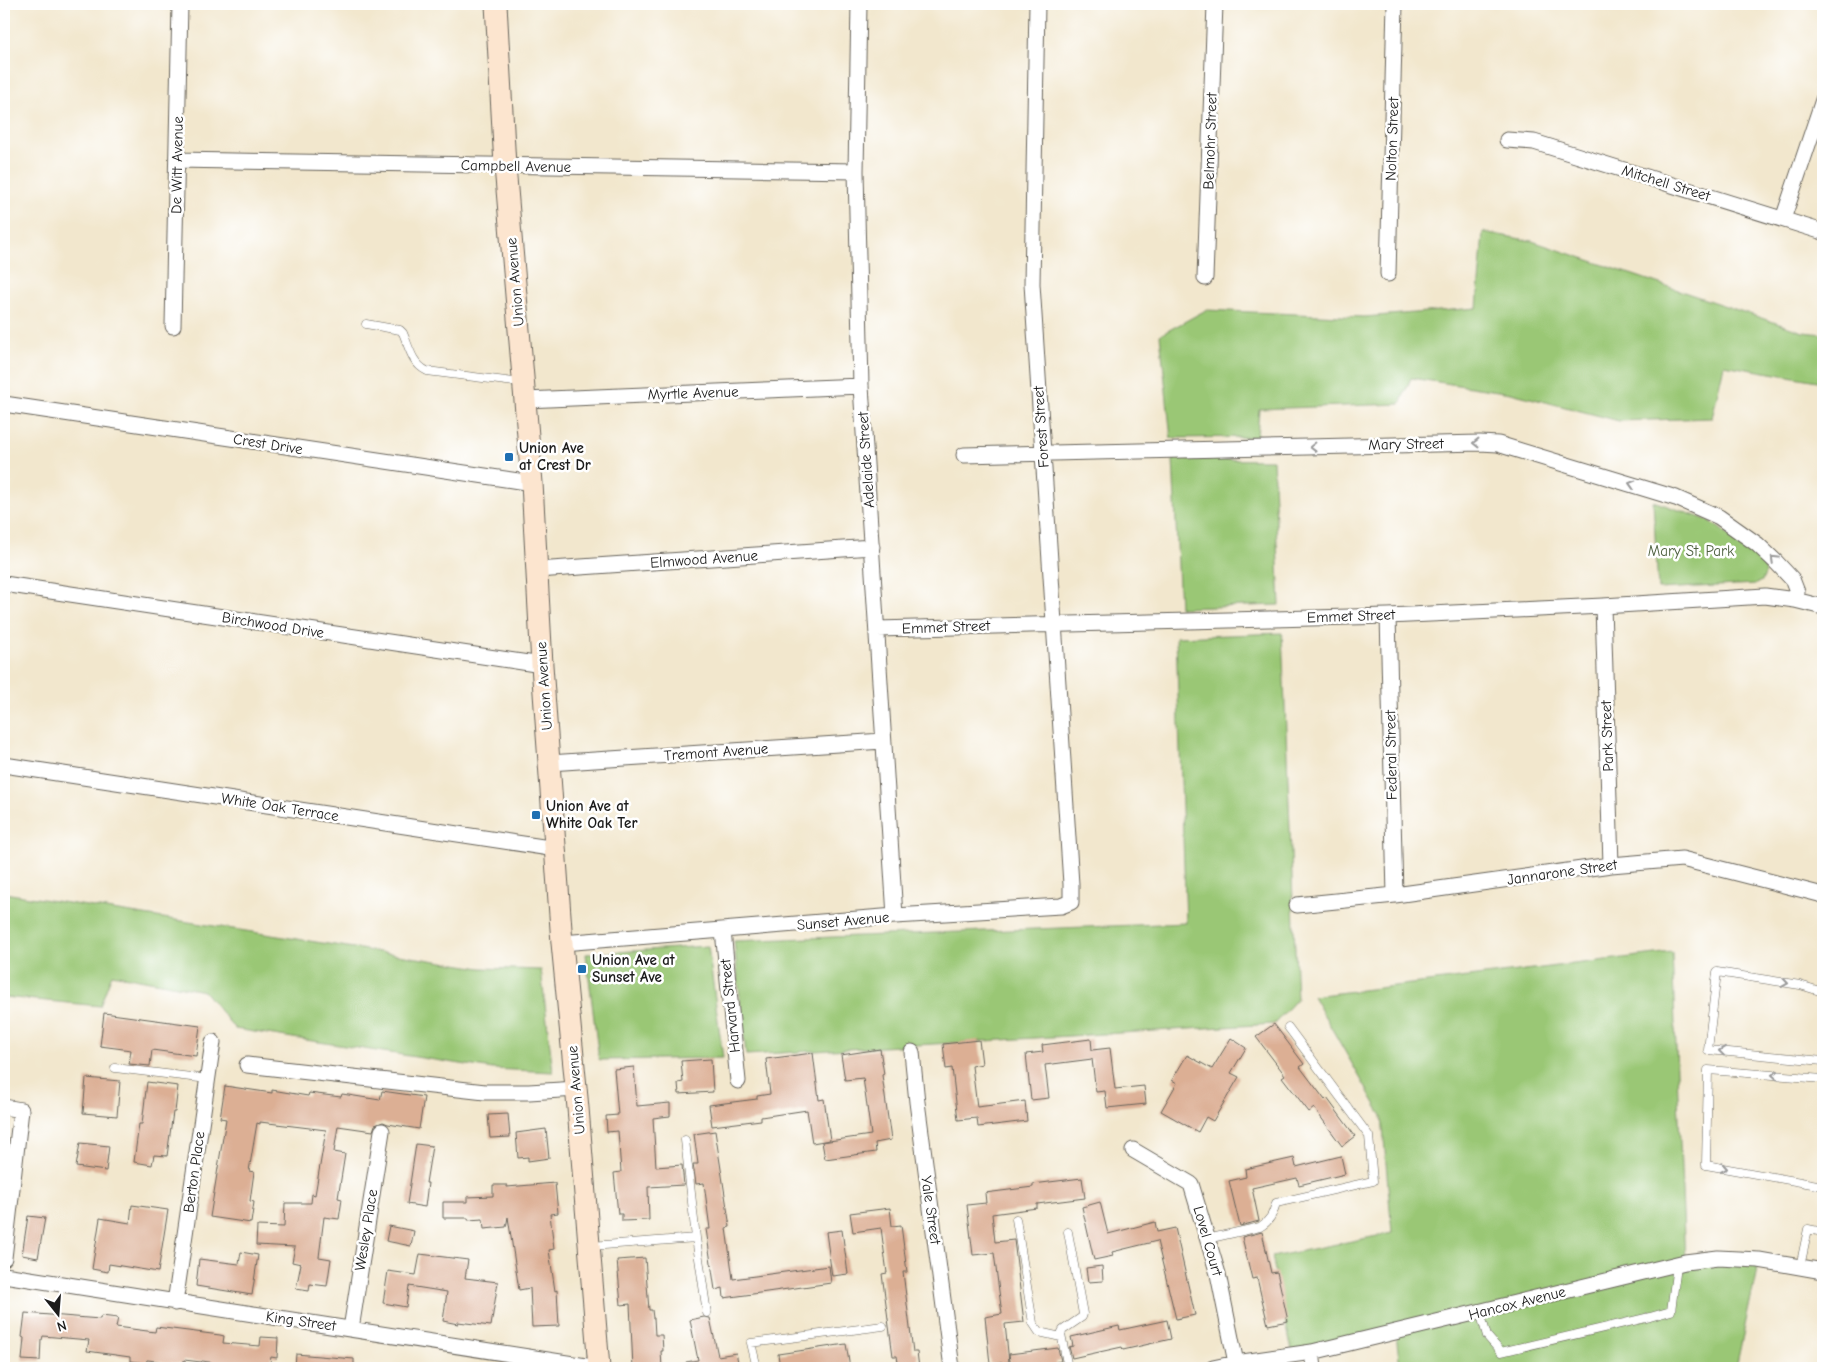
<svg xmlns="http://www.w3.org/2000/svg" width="1827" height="1372" viewBox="0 0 1827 1372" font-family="'Comic Neue',sans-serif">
	<rect width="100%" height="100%" fill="#fff"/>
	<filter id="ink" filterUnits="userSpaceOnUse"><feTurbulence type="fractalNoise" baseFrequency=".02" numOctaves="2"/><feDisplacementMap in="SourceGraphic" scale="10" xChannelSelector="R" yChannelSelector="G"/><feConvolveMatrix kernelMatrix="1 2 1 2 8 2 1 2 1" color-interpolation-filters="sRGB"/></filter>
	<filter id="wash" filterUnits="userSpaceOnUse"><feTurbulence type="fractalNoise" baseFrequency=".0096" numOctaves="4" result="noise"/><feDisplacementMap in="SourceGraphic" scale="20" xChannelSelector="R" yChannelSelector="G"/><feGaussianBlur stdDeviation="1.12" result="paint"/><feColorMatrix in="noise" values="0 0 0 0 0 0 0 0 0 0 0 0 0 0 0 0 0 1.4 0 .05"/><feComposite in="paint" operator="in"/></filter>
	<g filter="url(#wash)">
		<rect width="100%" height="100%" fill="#f2e7cd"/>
		<!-- green -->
		<path fill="#9ac775" stroke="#5b7248" d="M1483 232 1532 241 1803 332 1823 334V382L1724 365 1712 418 1619 421 1511 393 1411 378 1400 404 1259 409 1257 437 1171 438 1160 335 1206 310 1364 317 1477 308Z
			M1173 459 1273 460 1280 605 1180 608Z
			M1653 501 1710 521 1762 561 1766 572 1762 581 1757 584 1658 589Z
			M1282 633 1297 999 1274 1024 746 1055 734 941 1186 923 1176 637Z
			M4 893 481 968 541 970 553 1072 493 1069 235 1029 204 991 112 974 100 1006 4 997Z
			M708 946 723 1058 599 1060 586 954Z
			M1672 952 1685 1262 1759 1260 1736 1368H1400L1396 1333 1293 1355 1272 1257 1392 1233 1382 1116 1313 996Z"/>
		<g id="blocks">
			<!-- building -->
			<path fill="#dcaf94" d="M104 1013 200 1026 196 1056 152 1050 150 1066 129 1064 131 1050 100 1046Z
				M1274 1024 1304 1064 1300 1067 1325 1100 1327 1098 1355 1136 1342 1146 1314 1108 1309 1112 1282 1077 1285 1075 1256 1037Z
				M1231 1038 1246 1048 1231 1073 1239 1077 1213 1121 1206 1117 1198 1132 1161 1111 1177 1083 1172 1080 1187 1055 1212 1069Z
				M1091 1039 1092 1050 1110 1048 1115 1089 1144 1086 1146 1104 1107 1108 1105 1091 1096 1092 1092 1059 1045 1065 1049 1098 1031 1100 1026 1054 1043 1052 1042 1045Z
				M979 1040 982 1064 972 1066 977 1107 1025 1101 1027 1121 978 1127 977 1118 958 1120 952 1068 946 1069 943 1044Z
				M880 1049 884 1074 882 1075 891 1140 875 1143 876 1152 825 1159 822 1142 871 1135 863 1078 845 1080 841 1055Z
				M813 1053 819 1100 824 1099 830 1140 812 1143 807 1110 761 1117V1120L712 1126 709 1105 757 1099V1096L770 1094 766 1059Z
				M711 1059 713 1092 679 1094 678 1083 683 1082 681 1061Z
				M634 1067 637 1106 670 1103V1116L653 1118 656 1167 682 1165 684 1185 648 1187 649 1220 622 1221V1214H618L614 1173 621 1172 618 1131 607 1132 606 1116 618 1115 614 1069Z
				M86 1078 120 1081 117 1116 83 1113Z
				M147 1082 178 1086 175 1112H173L167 1156 154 1155 152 1165 134 1162 139 1124H142Z
				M225 1086 272 1093V1090L308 1096 309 1093 341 1097 342 1094 380 1100 382 1091 424 1097 419 1129 388 1124 383 1122 375 1125 373 1131 338 1126 334 1152 345 1154 338 1198 342 1199 339 1219 324 1217 319 1257 331 1259 327 1286 310 1284 309 1291 296 1289 301 1264 292 1262 295 1247 256 1245 257 1226 284 1227 285 1203H311L312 1194 315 1195 326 1130 260 1122V1124L257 1123 249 1171 254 1172 250 1201 254 1202 251 1223 210 1217 226 1119 220 1118Z
				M508 1114 510 1137 490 1138 488 1115Z
				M546 1129 549 1158 528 1161V1157L518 1158 516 1133Z
				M715 1131 730 1227 726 1228 733 1279 829 1266 831 1283 724 1298 723 1288 715 1290 706 1229H710L704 1183 696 1184 693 1164H698L694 1134Z
				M80 1143 109 1146 106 1171 76 1167Z
				M416 1144 432 1146 426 1183H428L425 1207 407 1204Z
				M1341 1156 1345 1174 1299 1185 1297 1178 1252 1188 1259 1221 1240 1226 1229 1181 1246 1177 1245 1169 1294 1158 1296 1167Z
				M1082 1178 1085 1198 1037 1204V1208L992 1214 995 1242 1014 1240 1024 1322 1005 1324 1009 1362 990 1364 985 1317 1002 1314 994 1253 973 1255 967 1205 986 1203 985 1193 1033 1187V1184Z
				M555 1183 558 1213 550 1214 554 1249 549 1250 555 1291 557 1290 559 1326 532 1327 530 1288 519 1290 508 1217 506 1227 484 1229 483 1219 468 1220V1218H443V1202H467V1197L493 1196V1185H507V1187Z
				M1100 1202 1108 1234 1155 1222 1157 1232 1175 1228 1195 1315 1176 1319 1157 1241 1112 1252 1113 1256 1094 1260 1082 1207Z
				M132 1205 168 1210 158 1272 109 1264 108 1272 92 1269 100 1218 130 1223Z
				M890 1208 892 1226 901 1225 907 1272H903L913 1352H917L919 1368H899L897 1356H893L882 1274 887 1273 881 1228 853 1232 850 1213Z
				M28 1216 45 1218 38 1258 22 1255Z
				M389 1226 414 1231 411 1246 386 1241Z
				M842 1230 848 1274 832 1276 826 1232Z
				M1262 1232 1271 1273 1277 1272 1288 1321 1268 1325 1257 1278 1252 1279 1242 1237Z
				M241 1252 258 1255 252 1295 196 1286 199 1259 239 1264Z
				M420 1254 468 1260 465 1278 498 1282 491 1326 458 1322V1324L443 1321 447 1292 409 1286 406 1307 383 1303 388 1271 416 1275Z
				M645 1258 649 1310H652L653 1318H654L655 1335H662L663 1351H661L662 1368H633L630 1304 621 1305 617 1260Z
				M1102 1266 1103 1281 1088 1282 1086 1268Z
				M25 1313 100 1319 101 1316 118 1318 116 1327 155 1332 156 1327 220 1335 224 1336 223 1343 260 1346 261 1337 278 1338 277 1358 271 1357 269 1368 229 1365 202 1361 201 1362 184 1360V1364L147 1360 146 1363 130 1361V1357L87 1351 89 1340 43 1336 42 1340H41L40 1361 22 1360 24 1338 22 1337Z
				M704 1317 710 1318 718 1356 736 1353 739 1366 727 1368H687L686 1362 698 1360 690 1320Z
				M1167 1320 1171 1339 1123 1350 1122 1347 1072 1358 1069 1347 1073 1346 1071 1337 1119 1326 1120 1330Z
				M846 1344 850 1368H780L778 1354Z
				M1058 1348 1061 1361 1056 1362 1057 1366 1036 1368H1011L1009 1354Z
				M296 1354 354 1359V1368H295Z"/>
		</g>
	</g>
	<g filter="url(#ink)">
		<use href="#blocks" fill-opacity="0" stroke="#67635a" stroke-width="1"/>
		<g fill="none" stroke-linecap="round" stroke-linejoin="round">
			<!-- lane casing -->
			<g stroke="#67635a" stroke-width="9">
				<path id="lane" d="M366 324 400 330 403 333C409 347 412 364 427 371L522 383
					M1823 992 1800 985 1717 972 1708 1050 1823 1061
					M115 1068 208 1079
					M1823 1079 1708 1070 1706 1165 1823 1186
					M685 1140 696 1238
					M1016 1219 1033 1323 1039 1332 1061 1337
					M1207 1239 1260 1227C1270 1221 1273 1214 1276 1203L1373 1181 1369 1136 1288 1027
					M591 1246 696 1238 707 1313
					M1800 1267 1808 1229 1823 1232
					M1480 1312 1487 1336 1501 1352 1650 1317 1671 1311 1677 1265
					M757 1368 751 1343 883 1326
					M1068 1368 1061 1334 1063 1330 1082 1317 1083 1314 1068 1232"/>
			</g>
			<!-- street casing -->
			<g stroke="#67635a" stroke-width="17">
				<path id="street" d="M859 4 856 171 861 386 895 916
					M1507 140 1534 142 1823 232
					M177 160 856 171
					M1783 219 1823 100
					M1388 274 1395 4
					M1205 278 1215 4
					M173 326 180 4
					M525 400 861 386
					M4 404 532 483
					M964 455 1480 443 1498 444 1676 498 1719 517 1757 544 1776 562 1792 579 1797 592 1795 600
					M537 570 872 547
					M4 584 542 665
					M1603 606 1611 865
					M1388 616 1395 895
					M877 629 1388 616 1603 606 1765 596 1795 600 1823 607
					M549 763 883 741
					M4 765 556 849
					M1297 905 1395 895 1611 865 1682 859 1823 895
					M723 931 738 1081
					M562 943 895 916 1061 906 1071 902V884L1032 284 1037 4
					M912 1052 917 1102 952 1368
					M247 1065 485 1092H529L577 1089
					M4 1107 21 1110 4 1258
					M1133 1150 1191 1184 1218 1274 1236 1363
					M4 1275 599 1368
					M175 1303 213 1042
					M351 1329 382 1131
					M1312 1352 1314 1368
					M1213 1368 1236 1363 1312 1352 1685 1262 1718 1258 1759 1260 1823 1271"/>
			</g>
			<!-- secondary casing -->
			<g stroke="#67635a" stroke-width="23">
				<path id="secondary" d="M496 4 505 166 532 483 542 665 562 943 578 1108 599 1368"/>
			</g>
			<!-- lane -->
			<use href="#lane" stroke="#fff" stroke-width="8"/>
			<!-- street -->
			<use href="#street" stroke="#fff" stroke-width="15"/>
			<!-- secondary -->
			<use href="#secondary" stroke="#fce5cf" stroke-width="21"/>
		</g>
		<!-- one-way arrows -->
		<defs><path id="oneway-chevron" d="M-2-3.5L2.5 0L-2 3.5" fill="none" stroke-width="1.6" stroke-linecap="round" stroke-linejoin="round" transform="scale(1.25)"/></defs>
		<g stroke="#999">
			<use href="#oneway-chevron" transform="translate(1476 443) rotate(-180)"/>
			<use href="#oneway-chevron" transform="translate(1313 447) rotate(179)"/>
			<use href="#oneway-chevron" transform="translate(1632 484) rotate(-163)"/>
			<use href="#oneway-chevron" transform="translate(1774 559) rotate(-136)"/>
			<use href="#oneway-chevron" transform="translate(1785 983) rotate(9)"/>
			<use href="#oneway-chevron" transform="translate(1722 1051) rotate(-174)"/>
			<use href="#oneway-chevron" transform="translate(1775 1075) rotate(-176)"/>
			<use href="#oneway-chevron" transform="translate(1724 1168) rotate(10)"/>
		</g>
	</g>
	<!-- markers -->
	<g fill="#1f6fb2" stroke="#fff" stroke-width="2">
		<rect x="504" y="452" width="10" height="10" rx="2.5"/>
		<rect x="531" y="810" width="10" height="10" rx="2.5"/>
		<rect x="577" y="964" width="10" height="10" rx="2.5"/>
	</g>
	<g text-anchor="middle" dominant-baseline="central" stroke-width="5" stroke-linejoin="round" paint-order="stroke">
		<!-- street labels -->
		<g font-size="15" fill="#1c1c1c" stroke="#fff">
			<text transform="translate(1392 139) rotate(-88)">Nolton Street</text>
			<text transform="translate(1210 141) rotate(-88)">Belmohr Street</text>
			<text transform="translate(177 165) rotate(-89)">De Witt Avenue</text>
			<text transform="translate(516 166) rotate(1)">Campbell Avenue</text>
			<text transform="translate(1666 183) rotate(17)">Mitchell Street</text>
			<text transform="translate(515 282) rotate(-95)">Union Avenue</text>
			<text transform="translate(693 393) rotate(-2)">Myrtle Avenue</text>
			<text transform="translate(1041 427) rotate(-94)">Forest Street</text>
			<text transform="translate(268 444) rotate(9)">Crest Drive</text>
			<text transform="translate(1406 444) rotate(-1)">Mary Street</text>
			<text transform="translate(866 460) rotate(-94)">Adelaide Street</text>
			<text transform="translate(704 559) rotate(-4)">Elmwood Avenue</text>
			<text transform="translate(1351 616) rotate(-2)">Emmet Street</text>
			<text transform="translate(273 625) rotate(9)">Birchwood Drive</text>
			<text transform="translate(946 627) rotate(-2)">Emmet Street</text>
			<text transform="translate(544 686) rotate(-94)">Union Avenue</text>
			<text transform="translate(1607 736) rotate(-92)">Park Street</text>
			<text transform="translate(716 752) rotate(-4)">Tremont Avenue</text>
			<text transform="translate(1391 755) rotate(-91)">Federal Street</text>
			<text transform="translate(280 807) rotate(9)">White Oak Terrace</text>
			<text transform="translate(1562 872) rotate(-8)">Jannarone Street</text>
			<text transform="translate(843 921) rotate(-5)">Sunset Avenue</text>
			<text transform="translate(730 1006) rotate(-96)">Harvard Street</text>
			<text transform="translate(576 1090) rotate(-95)">Union Avenue</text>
			<text transform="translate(194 1172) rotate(-82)">Berton Place</text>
			<text transform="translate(931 1210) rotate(82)">Yale Street</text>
			<text transform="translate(366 1230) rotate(-81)">Wesley Place</text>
			<text transform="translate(1208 1241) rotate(74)">Lovel Court</text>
			<text transform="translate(1517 1303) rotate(-14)">Hancox Avenue</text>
			<text transform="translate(301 1321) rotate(8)">King Street</text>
		</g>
		<!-- poi labels -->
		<g font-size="15" font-weight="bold" fill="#1c1c1c" stroke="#fff" text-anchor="start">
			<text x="519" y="448">Union Ave<tspan x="519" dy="17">at Crest Dr</tspan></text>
			<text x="546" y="806">Union Ave at<tspan x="546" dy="17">White Oak Ter</tspan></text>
			<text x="592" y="960">Union Ave at<tspan x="592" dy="17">Sunset Ave</tspan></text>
		</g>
		<!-- park labels -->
		<g font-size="15" fill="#4e6040" stroke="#fff">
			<text x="1691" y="551">Mary St. Park</text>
		</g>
	</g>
	<!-- margin -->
	<rect width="1827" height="1372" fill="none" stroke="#fff" stroke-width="20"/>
	<!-- north arrow -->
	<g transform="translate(58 1314) rotate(163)" stroke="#ffffff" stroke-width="4" paint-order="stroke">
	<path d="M0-4L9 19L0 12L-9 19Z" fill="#1c1c1c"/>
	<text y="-8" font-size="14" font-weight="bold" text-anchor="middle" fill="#1c1c1c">N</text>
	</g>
</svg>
